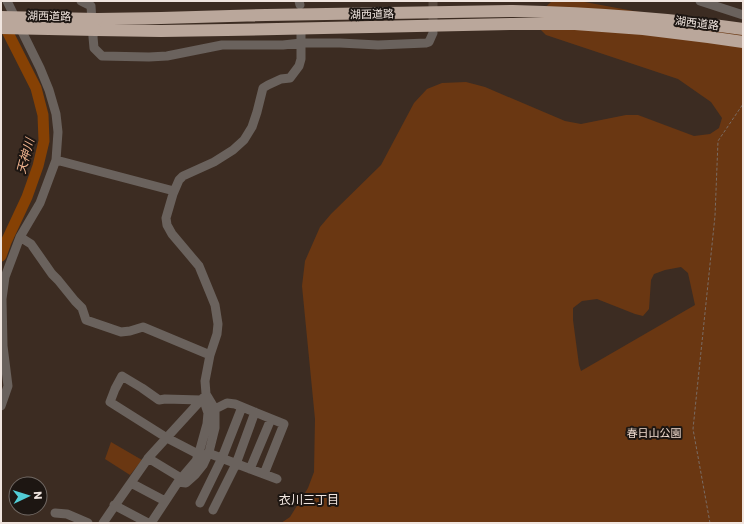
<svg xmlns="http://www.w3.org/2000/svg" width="744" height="524" viewBox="0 0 744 524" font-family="Poppins,'Noto Sans JP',sans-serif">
	<rect width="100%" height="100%" fill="#3c2c22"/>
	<!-- green -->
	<path fill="#6a3712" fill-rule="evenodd" d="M552 1H579L743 31V523H281L290 517 308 488 314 472 315 419 302 286 305 261 320 227 331 214 381 165 414 103 427 89 442 83 466 82 485 87 565 121 581 124 626 115H638L694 136 710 134 719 128 722 118 711 102 678 79 546 35 541 30C540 14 540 12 552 1ZM681 267 688 273 695 305 581 371 579 365 573 320V308L582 301 597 299 635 314 643 316 649 309 651 280 654 274 665 270Z
		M111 442 142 460 130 475 105 459Z"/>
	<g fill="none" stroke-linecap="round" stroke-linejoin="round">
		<!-- river -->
		<path stroke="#864104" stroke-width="11" d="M1 256 6 242 27 197 38 166 44 141 43 115 36 88 2 21"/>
		<!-- minor-tunnel -->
		<path stroke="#57483e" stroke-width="9" stroke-dasharray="9 4.5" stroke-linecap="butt" d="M433 1V32"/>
		<!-- path -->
		<path stroke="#7a6c64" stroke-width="1" stroke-dasharray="3 2" stroke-linecap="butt" d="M710 523 693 429 715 216 718 141 743 104"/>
		<!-- minor -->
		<path stroke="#6a625d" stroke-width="9" d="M81 1 91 6
			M299 1 300 5
			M700 1 743 15
			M91 6 93 37 94 48 102 56 149 57 167 56 222 45H283L301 43H340L378 45 426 43 429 42 433 33
			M56 160 174 191
			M20 237 31 244 52 274 58 280 75 301 82 308 86 320 121 332 130 331 143 327 210 355
			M1 406 8 386 3 346 2 299 5 277 20 237 40 203 56 160 58 132 56 114 49 90 40 68 7 1
			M215 409 227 403 235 404 284 424 264 474
			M208 453 277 479
			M198 455 194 452 167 438 110 402 115 389 122 376 142 388 159 400 165 399 201 400
			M148 458 181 478
			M250 469 271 419
			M178 482 196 461 199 453 207 424 208 413 203 398
			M131 483 165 501
			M200 503 222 458 242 407
			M114 505 148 523
			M213 510 236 464 255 412
			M55 513 67 514 88 523
			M103 523 116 504 149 457 203 398
			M151 523 178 482 186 483 195 475 203 465 209 452 215 428V409L206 394 205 381 210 355 217 334 218 324 215 305 199 266 172 234 167 225 166 218 173 194 179 180 183 176 214 162 233 150 244 140 252 127 257 112 263 88 268 85 281 79 290 78 299 66 301 59V33"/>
		<!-- highway -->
		<path stroke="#baa79b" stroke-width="12" d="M97 19 161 18 266 15 513 11C590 13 666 18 743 29
			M96 30 161 31 227 30 511 24H575L643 29 708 37 743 42"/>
		<!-- highway-bridge -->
		<path stroke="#baa79b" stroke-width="12" d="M1 17 97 19
			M1 28 96 30"/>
	</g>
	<g text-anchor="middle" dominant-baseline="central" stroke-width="4" stroke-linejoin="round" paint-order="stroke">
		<!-- street labels -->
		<g font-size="11" fill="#f0e5df" stroke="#1d1612">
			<text transform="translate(372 14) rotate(-1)">湖西道路</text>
			<text transform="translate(49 16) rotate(1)">湖西道路</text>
			<text transform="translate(697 23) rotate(7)">湖西道路</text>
		</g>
		<!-- park labels -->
		<g font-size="11" fill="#f0dbcf" stroke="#1d1612">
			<text x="654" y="433">春日山公園</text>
		</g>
		<!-- water labels -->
		<g font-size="12" font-style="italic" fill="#f2b590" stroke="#1d1612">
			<text transform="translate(25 156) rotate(-75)">天神川</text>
		</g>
		<!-- neighbourhood labels -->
		<g font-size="12" fill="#f0e5df" stroke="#1d1612">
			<text x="309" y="499">衣川三丁目</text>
		</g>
	</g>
	<!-- border -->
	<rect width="744" height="524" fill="none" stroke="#f0e5df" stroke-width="4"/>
	<!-- north arrow -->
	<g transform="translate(28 496) rotate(86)"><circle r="19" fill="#1d1612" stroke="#716964"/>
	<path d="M0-3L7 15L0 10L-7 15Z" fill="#52ccd5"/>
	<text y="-6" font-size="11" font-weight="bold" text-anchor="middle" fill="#f0e5df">N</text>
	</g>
</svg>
